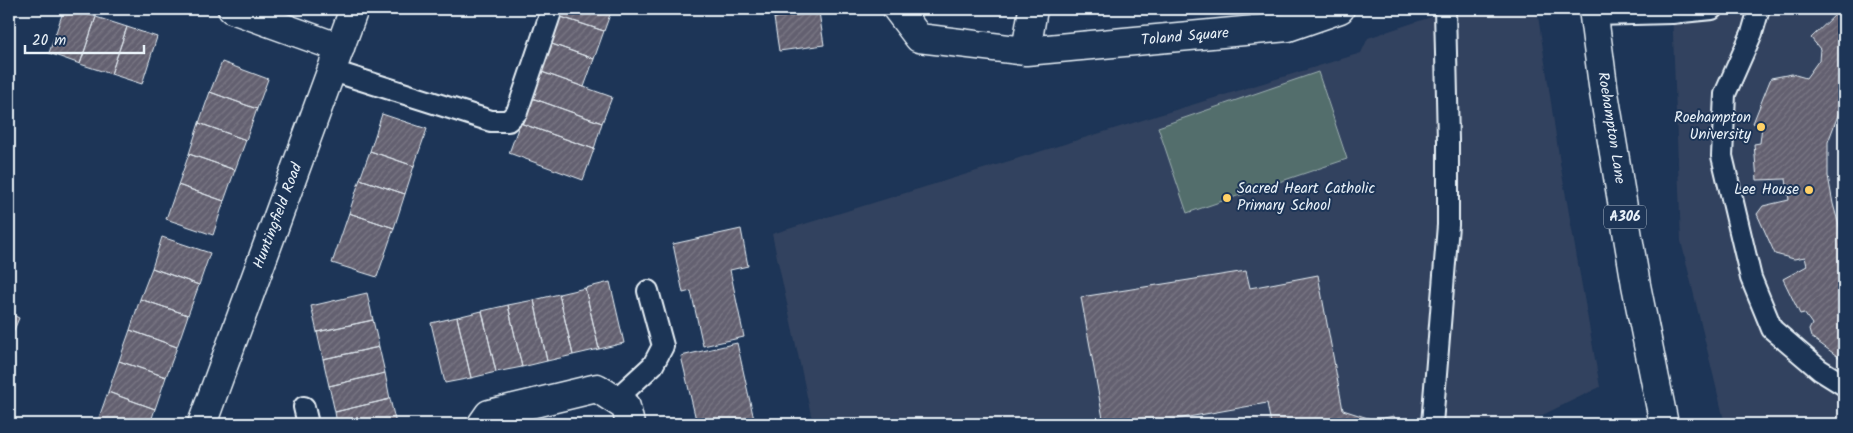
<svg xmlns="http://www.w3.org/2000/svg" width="1853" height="433" viewBox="0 0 1853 433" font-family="Kalam,sans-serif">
	<defs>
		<pattern id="building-hatch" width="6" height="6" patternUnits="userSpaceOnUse" patternTransform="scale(1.25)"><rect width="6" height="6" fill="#646170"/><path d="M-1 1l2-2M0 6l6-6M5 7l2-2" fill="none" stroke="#7a7885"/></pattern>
	</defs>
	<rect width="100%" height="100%" fill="#1d3557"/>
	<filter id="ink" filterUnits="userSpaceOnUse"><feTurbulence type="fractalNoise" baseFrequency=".02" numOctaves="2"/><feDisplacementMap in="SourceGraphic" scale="10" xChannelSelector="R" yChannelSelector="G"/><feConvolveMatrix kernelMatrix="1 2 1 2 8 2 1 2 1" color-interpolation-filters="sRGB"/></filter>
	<g filter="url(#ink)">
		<!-- built -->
		<path fill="#32425e" d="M1455 9H1537L1560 163 1600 387 1524 424H813L772 234 1361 53 1368 38Z
			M1672 9H1844V424H1725L1681 241Z"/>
		<!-- grass -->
		<path fill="#536e6c" stroke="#9eb0b2" d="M1318 72 1347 159 1187 213 1158 127Z"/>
		<!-- building -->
		<path fill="url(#building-hatch)" stroke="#e8f1f8" d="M64 9H71L96 17 80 64 49 53Z
			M560 9H612L604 31 558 16Z
			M773 9H819V12L774 18Z
			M819 12 824 45 779 51 774 18Z
			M1838 12 1844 19V99L1828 142V176L1833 204 1844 243V361L1811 337 1809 330 1812 324 1804 313 1800 314 1783 279 1807 266 1805 257 1794 259 1775 254 1757 214 1763 206 1789 200 1786 179 1757 180 1754 144 1760 143 1762 126 1753 123 1771 78 1792 74 1806 78 1819 60 1820 49 1811 38Z
			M558 16 604 31 594 59 549 43Z
			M96 17 127 27 111 74 80 64Z
			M127 27 157 37 142 84 111 74Z
			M549 43 594 59 584 87 539 71Z
			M222 62 268 79 257 109 210 92Z
			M539 71 612 97 602 123 529 97Z
			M210 92 257 109 246 140 199 123Z
			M529 97 602 123 594 149 520 123Z
			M382 114 427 129 414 166 370 151Z
			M199 123 246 140 235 170 189 154Z
			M520 123 594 149 583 180 509 153Z
			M370 151 414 166 405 194 360 179Z
			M189 154 235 170 224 201 178 185Z
			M360 179 405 194 394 228 349 213Z
			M178 185 224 201 213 235 166 219Z
			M349 213 394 228 377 277 332 263Z
			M741 229 748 266 730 270 744 337 703 346 691 291 683 293 673 244Z
			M162 237 210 253 199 285 152 268Z
			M152 268 199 285 188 315 140 299Z
			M1246 271 1250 288 1318 275 1343 410 1374 420 1394 416 1396 424H1271L1267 403 1149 424H1104L1081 297Z
			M610 282 624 343 599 349 585 288Z
			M585 288 599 349 573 355 559 294Z
			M367 293 373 320 317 332 311 306Z
			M559 294 573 355 547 361 534 300Z
			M140 299 188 315 177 347 130 330Z
			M534 300 547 361 522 367 508 305Z
			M508 305 522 367 496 372 482 311Z
			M482 311 496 372 471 378 457 317Z
			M9 313 19 318 9 342Z
			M457 317 471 378 445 383 431 323Z
			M373 320 379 347 323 359 317 332Z
			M130 330 177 347 166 377 119 361Z
			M737 343 755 424H697L681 356Z
			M379 347 385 373 329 386 323 359Z
			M119 361 166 377 155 409 108 392Z
			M385 373 390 399 335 412 329 386Z
			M108 392 155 409 150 424H101L97 423Z
			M390 399 396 424H337L335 412Z"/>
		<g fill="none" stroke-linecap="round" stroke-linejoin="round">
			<!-- service casing -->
			<g stroke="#e8f1f8" stroke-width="24">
				<path id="service" d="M1759 9 1752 33 1725 94 1722 156 1751 278 1772 329 1820 370 1844 385
					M1594 15 1672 13 1712 9
					M333 71 491 121H508L517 112 552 9
					M615 400 653 365 663 346 648 291
					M304 407 308 424
					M1432 424 1448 225V141L1445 9"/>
			</g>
			<!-- minor casing -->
			<g stroke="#e8f1f8" stroke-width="31">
				<path id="minor" d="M232 9 340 48
					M897 9 919 38 1026 51 1033 9
					M1026 51 1288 27 1340 9
					M202 424 354 9
					M482 424 489 414 597 388 626 407 630 424"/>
			</g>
			<!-- trunk casing -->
			<g stroke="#e8f1f8" stroke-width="31">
				<path id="trunk" d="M1593 9 1604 93 1636 285 1664 424"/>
			</g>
			<!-- service -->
			<use href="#service" stroke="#1d3557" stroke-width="20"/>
			<!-- minor -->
			<use href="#minor" stroke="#1d3557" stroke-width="28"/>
			<!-- trunk -->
			<use href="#trunk" stroke="#1d3557" stroke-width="28"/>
		</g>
	</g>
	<!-- markers -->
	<g fill="#ffd166" stroke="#1d3557" stroke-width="2">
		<circle cx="1761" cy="127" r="5"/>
		<circle cx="1809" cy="190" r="5"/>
		<circle cx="1227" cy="198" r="5"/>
	</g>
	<g text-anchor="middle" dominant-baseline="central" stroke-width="4" stroke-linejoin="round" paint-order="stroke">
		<!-- shield labels -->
		<rect fill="#1d3557" stroke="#abb9c8" stroke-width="1" x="1604" y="205.5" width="42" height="23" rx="4"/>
		<g font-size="14" font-weight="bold" fill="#e8f1f8">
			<text x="1625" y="217">A306</text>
		</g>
		<!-- street labels -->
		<g font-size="15" fill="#e8f1f8" stroke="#1d3557">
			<text transform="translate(1185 37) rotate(-5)">Toland Square</text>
			<text transform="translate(1611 128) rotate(81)">Roehampton Lane</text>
			<text transform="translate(278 216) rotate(-69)">Huntingfield Road</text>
		</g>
		<!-- poi labels -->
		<g font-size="15" fill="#e8f1f8" stroke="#1d3557" text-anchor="end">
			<text x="1751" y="118">Roehampton<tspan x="1751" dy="17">University</tspan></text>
			<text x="1237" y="189" text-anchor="start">Sacred Heart Catholic<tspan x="1237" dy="17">Primary School</tspan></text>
			<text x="1799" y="190">Lee House</text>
		</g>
	</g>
	<!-- margin -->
	<rect width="1853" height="433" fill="none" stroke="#1d3557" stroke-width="30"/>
	<rect x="15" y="15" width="1823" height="403" fill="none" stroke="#e8f1f8" stroke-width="2" filter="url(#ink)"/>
	<!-- scale -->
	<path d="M25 45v8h119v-8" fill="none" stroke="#e8f1f8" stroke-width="2.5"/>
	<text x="32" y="45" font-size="15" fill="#e8f1f8" stroke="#1d3557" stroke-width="4" paint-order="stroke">20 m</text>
</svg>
